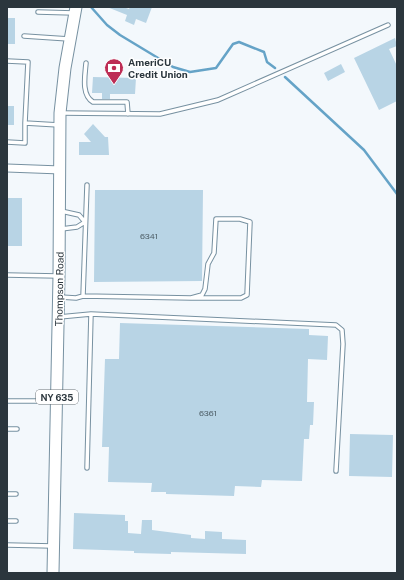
<svg xmlns="http://www.w3.org/2000/svg" width="404" height="580" viewBox="0 0 404 580" font-family="'Public Sans',sans-serif">
	<rect width="100%" height="100%" fill="#f3f8fc"/>
	<g fill="none" stroke-linecap="round" stroke-linejoin="round">
		<!-- stream -->
		<path stroke="#65a3c7" stroke-width="2.5" d="M91 7 107 25 120 35 173 67 190 72 216 68 233 44 239 42 264 52 267 62 275 68
			M285 77 364 150 397 194"/>
	</g>
	<!-- building -->
	<path fill="#b8d4e5" d="M107 7H123L129 9 130 7H152L146 23 136 19 134 25 125 21 127 15Z
		M7 18H15V44H7Z
		M395 38 397 46 389 49 397 66V101L379 110 354 58Z
		M341 64 345 72 328 81 324 73Z
		M93 77 136 78 135 94H110V99H102V93H92Z
		M7 106H14V125H7Z
		M93 124 105 137H108L109 155H79V142H91L84 134Z
		M95 190H203L202 281 94 282Z
		M7 198H22V246H7Z
		M120 323 309 329V335L328 336 327 360 308 359 307 402H314L313 425H310L309 439H304L302 481 262 480 261 487 235 486 234 496 166 494V492H151L152 483 108 482 109 447H102L105 359H119Z
		M350 434 393 435 392 477 349 476Z
		M74 513 125 515V521H128V533L141 534 142 520H152V530L191 535V538L205 539V531L222 532V539L246 540V554L171 552V554L134 553V551L73 549Z"/>
	<g fill="none" stroke-linecap="round" stroke-linejoin="round">
		<!-- lane casing -->
		<g stroke="#7791a1" stroke-width="5.5">
			<path id="lane" d="M38 12 74 13
				M24 36 69 39
				M7 61 28 62 25 123
				M86 63C85 75 81 95 93 102H127L128 114
				M61 113 160 114 218 100 388 25
				M7 142 25 143V123L59 125
				M61 211 79 215 85 222 77 227 61 229
				M7 275 58 276
				M83 296 87 185
				M60 297 76 298 83 296 191 298 202 295 205 289 208 264 214 253 216 219H240L250 222 247 295 241 298H191
				M59 317 91 314 336 325 342 330 343 344 336 471
				M7 401H54
				M7 429H17
				M87 468 91 314
				M7 494H16
				M7 521H16
				M7 545 53 546"/>
		</g>
		<!-- street casing -->
		<g stroke="#7791a1" stroke-width="9">
			<path id="street" d="M7 168 61 170"/>
		</g>
		<!-- primary casing -->
		<g stroke="#7791a1" stroke-width="13">
			<path id="primary" d="M53 573 59 276 60 113 65 68 76 7"/>
		</g>
		<!-- lane -->
		<use href="#lane" stroke="#fff" stroke-width="3.5"/>
		<!-- street -->
		<use href="#street" stroke="#fff" stroke-width="7"/>
		<!-- primary -->
		<use href="#primary" stroke="#fff" stroke-width="11"/>
	</g>
	<!-- icons -->
	<defs>
		<g id="bank-pin" transform="scale(1)"><path d="M0 17L-7.5 6A9.5 9.5 0 1 1 7.5 6Z" fill="#bd2d55" stroke="#fff"/><path d="M-6-4H6V4H-6ZM0-2.3a2.3 2.3 0 1 0 0 4.6a2.3 2.3 0 1 0 0-4.6Z" fill="#fff"/></g>
	</defs>
	<g fill-rule="evenodd">
		<use href="#bank-pin" x="114" y="68"/>
	</g>
	<g text-anchor="middle" dominant-baseline="central" stroke-width="3" stroke-linejoin="round" paint-order="stroke">
		<!-- number labels -->
		<g font-size="8" fill="#4e5e67">
			<text x="149" y="236">6341</text>
			<text x="208" y="413">6361</text>
		</g>
		<!-- shield labels -->
		<rect fill="#fff" stroke="#6b7277" stroke-width="1" x="36" y="390" width="42" height="14" rx="3"/>
		<g font-size="9" font-weight="bold" fill="#2b363d">
			<text x="57" y="397">NY 635</text>
		</g>
		<!-- poi labels -->
		<g font-size="10" font-weight="bold" fill="#2b363d" stroke="#fff" text-anchor="start">
			<text x="128" y="62">AmeriCU<tspan x="128" dy="12">Credit Union</tspan></text>
		</g>
		<!-- street labels -->
		<g font-size="10" fill="#2b363d" stroke="#fff">
			<text transform="translate(59 289) rotate(-89)">Thompson Road</text>
		</g>
	</g>
	<!-- border -->
	<rect width="404" height="580" fill="none" stroke="#2b363d" stroke-width="16"/>
</svg>
